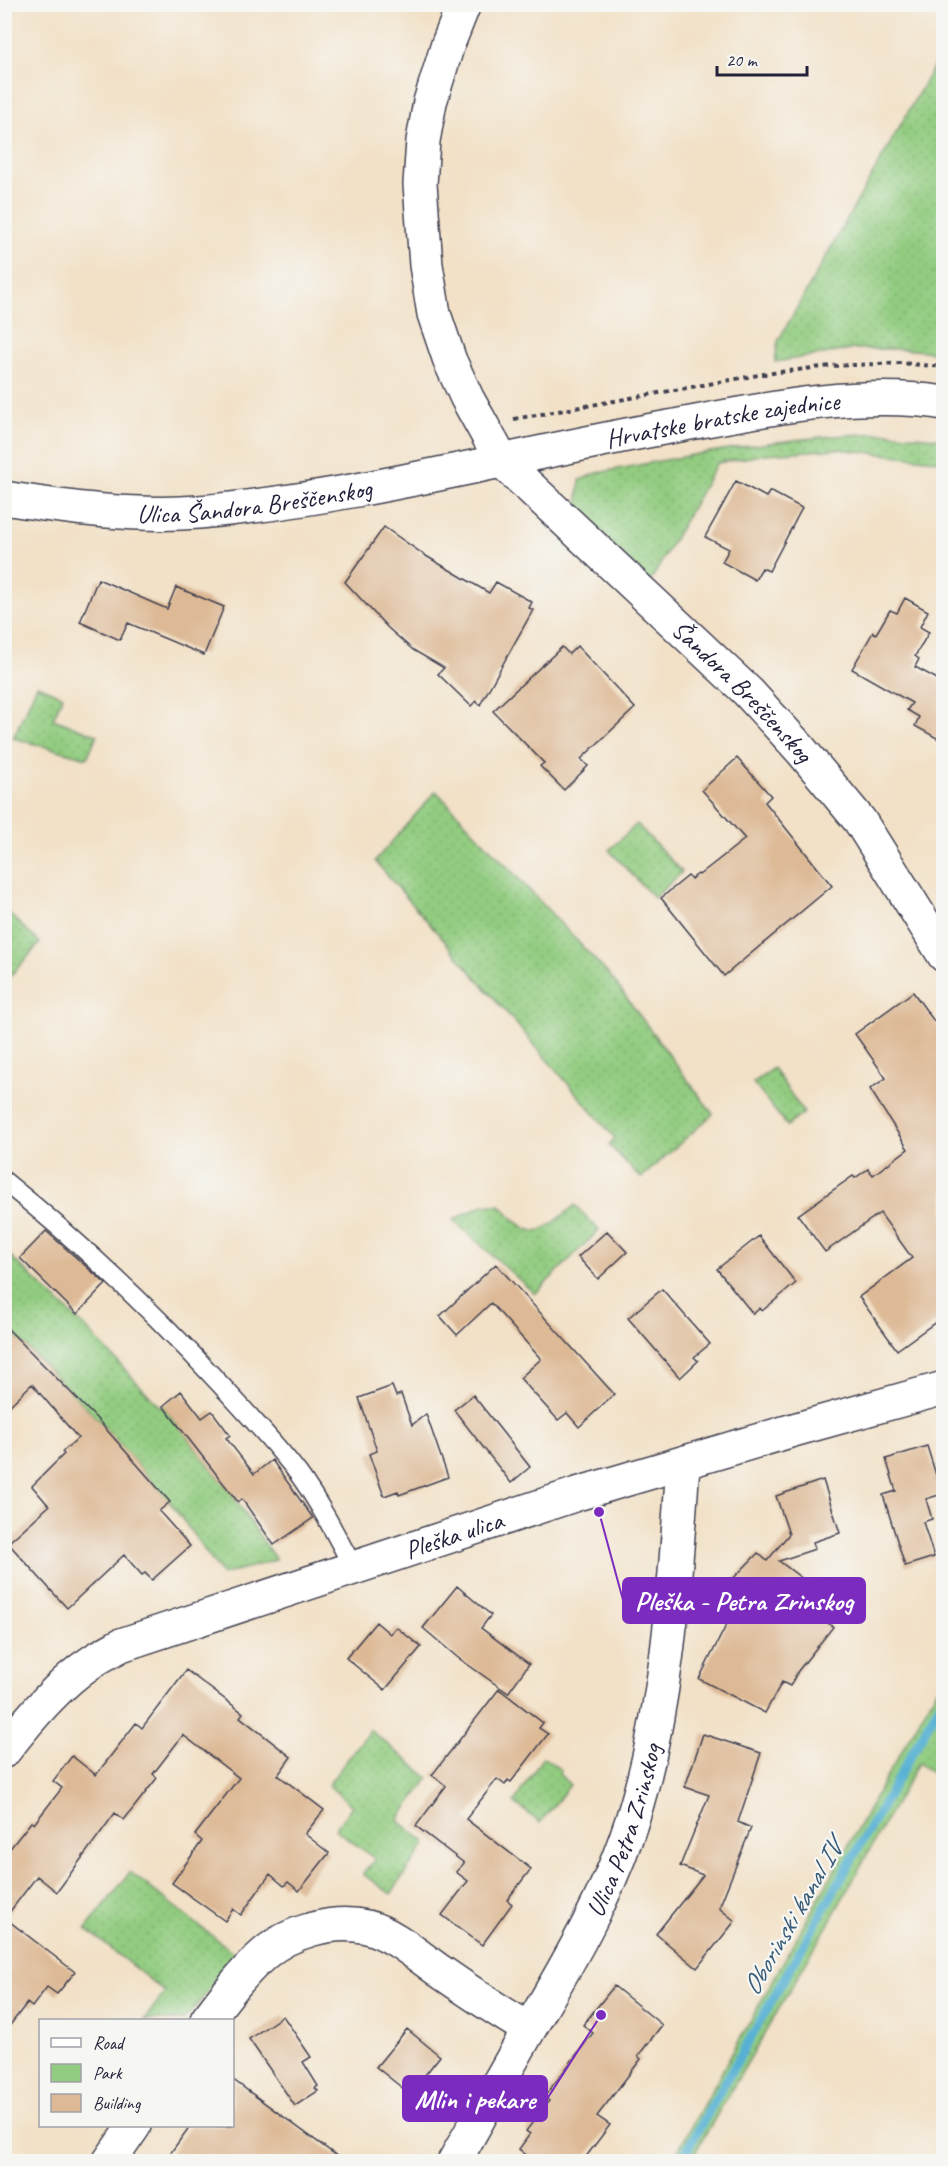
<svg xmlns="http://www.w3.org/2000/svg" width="948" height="2166" viewBox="0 0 948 2166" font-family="Caveat,sans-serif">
	<defs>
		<pattern id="green-dots" width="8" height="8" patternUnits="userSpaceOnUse" patternTransform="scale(1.5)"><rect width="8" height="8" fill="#92cc80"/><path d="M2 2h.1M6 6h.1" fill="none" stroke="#7eaf70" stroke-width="1.8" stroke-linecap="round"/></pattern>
	</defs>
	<rect width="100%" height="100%" fill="#f6f6f2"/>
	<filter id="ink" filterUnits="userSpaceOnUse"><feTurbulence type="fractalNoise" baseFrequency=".0167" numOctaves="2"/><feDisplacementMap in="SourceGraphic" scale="12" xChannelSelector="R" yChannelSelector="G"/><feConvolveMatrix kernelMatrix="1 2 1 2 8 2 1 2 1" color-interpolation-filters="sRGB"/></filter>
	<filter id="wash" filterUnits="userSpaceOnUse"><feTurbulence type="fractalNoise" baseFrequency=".008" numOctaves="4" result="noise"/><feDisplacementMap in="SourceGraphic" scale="24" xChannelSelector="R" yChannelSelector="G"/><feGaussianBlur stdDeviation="1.35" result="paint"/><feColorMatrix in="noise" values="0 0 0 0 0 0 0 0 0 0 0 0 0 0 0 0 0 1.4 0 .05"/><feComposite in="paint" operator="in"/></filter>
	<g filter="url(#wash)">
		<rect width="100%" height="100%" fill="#f2e1c7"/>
		<!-- green -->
		<path fill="url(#green-dots)" stroke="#5a775e" stroke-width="1.5" d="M943 50V353L903 349H854L775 362 778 341Z
			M888 433 943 439V461L837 449 767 454 717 463 650 582 579 513 578 494 580 480 597 473C694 454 789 436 888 433Z
			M37 685 63 696 53 719 97 735 87 758 13 738Z
			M436 791 611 977 713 1114 641 1178 609 1145 615 1138 375 861Z
			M637 824 682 872 654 898 609 850Z
			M4 909 40 943 5 982H4Z
			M773 1068 804 1113 787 1126 753 1083Z
			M483 1205H500C535 1243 538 1236 575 1205L599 1230 535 1294 453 1220Z
			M4 1250 87 1329 160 1407 163 1406 231 1493 276 1560 222 1575 170 1502 98 1420 5 1325Z
			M943 1679V1781L918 1763 825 1930 690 2161H672L878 1792Z
			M370 1730 429 1778 398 1820 426 1843 391 1894 363 1874 375 1859 335 1829 352 1806 328 1785Z
			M543 1757 561 1770 559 1774 570 1785 540 1823 514 1802Z
			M130 1872 238 1956 184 2020H144L165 1992 86 1929Z"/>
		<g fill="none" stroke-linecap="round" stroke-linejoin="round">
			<!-- stream -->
			<path stroke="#57b1d4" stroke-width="9" d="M680 2162 944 1697"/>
		</g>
		<g id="blocks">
			<!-- building -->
			<path fill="#ddb995" d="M736 481 766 497 770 491 802 508 769 571 762 568 755 580 722 562 729 549 705 537Z
				M384 527 426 556 489 593 496 582 532 602 529 608 533 610 480 705 476 701 471 706 438 674 444 668 413 650 388 628 345 582Z
				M98 579 167 609 176 587 224 607 204 655 128 623 120 640 80 622Z
				M905 598 928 611 920 627 929 632 915 656 919 659 915 667 939 680 944 671V742L915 726 919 717 907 710 912 703 852 669 873 632 876 634 890 610 897 613Z
				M577 646 635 708 581 759 588 766 564 790 540 766 544 763 493 711 562 647 569 654Z
				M737 758 771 796 765 802 832 886 724 976 661 898 688 876 691 879 698 874 699 875 745 839 702 790Z
				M913 992 944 1035V1316L897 1350 859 1297 912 1258 880 1213 825 1252 798 1215 853 1176 855 1178 868 1169 873 1175 908 1149 870 1089 886 1078 855 1034Z
				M46 1231 106 1284 77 1314 20 1258Z
				M607 1231 627 1252 598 1279 578 1257Z
				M759 1236 796 1283 762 1311 760 1308 753 1314 717 1269Z
				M496 1264 614 1394 579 1427 567 1413 558 1420 520 1378 541 1359 491 1303 457 1335 440 1316Z
				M662 1289 710 1344 694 1357 698 1361 680 1378 628 1318Z
				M4 1325 98 1420 170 1502 159 1511 190 1546 152 1580 145 1573 142 1575 124 1555 67 1608 8 1543 49 1506 32 1486 64 1454 62 1452 78 1438 32 1384 4 1411Z
				M392 1386 396 1396 401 1394 412 1425 426 1414 448 1477 399 1495 398 1491 384 1496 369 1454 377 1451 359 1398Z
				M181 1391 202 1418 212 1411 230 1435 226 1438 254 1474 272 1460 313 1518 274 1545 242 1499 238 1502 163 1406Z
				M473 1395 530 1467 511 1483 454 1410Z
				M927 1446 942 1494 926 1499 932 1519 923 1522 934 1557 905 1566 883 1495 896 1491 886 1459Z
				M823 1480 840 1533 813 1542 815 1549 779 1561 804 1580 792 1595 833 1627 798 1671 790 1686 782 1682 765 1713 699 1679 736 1606 720 1592 758 1553 767 1561 789 1534 776 1496Z
				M457 1586 491 1615 481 1628 529 1664 508 1693 457 1657 423 1628Z
				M376 1622 390 1634 396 1627 421 1647 385 1690 346 1658Z
				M186 1670 243 1713 240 1717 291 1757 278 1775 324 1810 305 1834 329 1853 299 1891 288 1882 284 1886 270 1874 241 1915 233 1909 225 1921 172 1883 202 1841 195 1835 239 1778 183 1735 153 1774 157 1778 124 1820 115 1813 57 1892 37 1876 5 1918 75 1972 57 1994 47 1987 32 2007 27 2003 4 2033V1856L31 1822 34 1824 62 1788 53 1781 72 1756 96 1775 136 1723 142 1728Z
				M499 1689 543 1723 539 1728 548 1734 511 1782 508 1780 505 1785 497 1779 466 1819 531 1869 507 1900 512 1904 482 1945 442 1915 468 1881 456 1872 464 1863 416 1826 446 1786 432 1775Z
				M703 1734 761 1753 738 1822 751 1828 719 1908 735 1921 697 1968 656 1934 703 1875 680 1866 709 1795 685 1787Z
				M614 1986 662 2025 638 2056 641 2059 597 2116 610 2125 582 2162H535L519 2149 530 2134 526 2131 549 2101 544 2097 593 2033 583 2025Z
				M283 2016 311 2057 303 2062 318 2086 315 2088 318 2091 295 2106 249 2039Z
				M407 2029 440 2056 410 2094 376 2067Z
				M232 2079 345 2162H164L190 2126H232Z"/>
		</g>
	</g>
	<g filter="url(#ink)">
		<use href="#blocks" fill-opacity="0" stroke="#413f50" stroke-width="1.5"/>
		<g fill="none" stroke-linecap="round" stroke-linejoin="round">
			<!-- lane casing -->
			<g stroke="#413f50" stroke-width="21">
				<path id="lane" d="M4 1181C81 1243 153 1311 220 1384 246 1412 274 1442 298 1473 319 1502 336 1535 353 1567"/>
			</g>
			<!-- street casing -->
			<g stroke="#413f50" stroke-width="36">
				<g id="street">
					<path id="s1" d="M464 4 448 44 430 102 423 141 420 184 426 265 434 314 450 361 467 398 502 461 748 692 801 750 860 821 944 955"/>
					<path id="s2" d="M4 498C67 508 136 517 199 512 358 498 513 455 669 427 756 411 855 389 944 403"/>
					<path d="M207 2020C224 1998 242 1973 264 1954 289 1932 333 1919 367 1927 394 1934 418 1956 441 1972 470 1992 499 2012 529 2029"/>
					<path d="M109 2162 134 2126"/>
					<path id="s3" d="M454 2162C482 2113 509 2064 537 2016 570 1959 604 1901 626 1838 667 1722 675 1586 683 1463"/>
				</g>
			</g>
			<!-- secondary casing -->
			<g stroke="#413f50" stroke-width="36">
				<g id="secondary">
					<path id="s4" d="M4 1751C29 1719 59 1683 93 1661 102 1655 112 1650 121 1645L577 1494 797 1429 944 1388"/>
				</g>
			</g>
			<!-- path -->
			<path stroke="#413f50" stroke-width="4" stroke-dasharray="4.5 4.5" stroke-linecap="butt" d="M514 419 764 374 830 366 901 363 944 367"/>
			<!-- lane -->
			<use href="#lane" stroke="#fff" stroke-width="18"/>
			<!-- street -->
			<use href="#street" stroke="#fff" stroke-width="33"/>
			<!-- secondary -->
			<use href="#secondary" stroke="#fff" stroke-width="33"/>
		</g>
	</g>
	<g text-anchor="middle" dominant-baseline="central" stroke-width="4.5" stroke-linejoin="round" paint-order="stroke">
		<!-- street labels -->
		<g font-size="26" fill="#22223b" stroke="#f6f6f2">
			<text stroke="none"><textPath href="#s2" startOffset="728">Hrvatske bratske zajednice</textPath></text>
			<text stroke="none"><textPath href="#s2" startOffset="252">Ulica Šandora Breščenskog</textPath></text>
			<text stroke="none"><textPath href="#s1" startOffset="813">Šandora Breščenskog</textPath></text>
			<text stroke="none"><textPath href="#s4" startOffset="510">Pleška ulica</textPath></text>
			<text stroke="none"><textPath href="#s3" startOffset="374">Ulica Petra Zrinskog</textPath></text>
		</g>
		<!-- water labels -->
		<g font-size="27" font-style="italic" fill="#375b78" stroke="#f6f6f2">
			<text transform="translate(792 1918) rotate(-60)">Oborinski kanal IV</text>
		</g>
	</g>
	<!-- callouts -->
	<path fill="none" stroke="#7b2cbf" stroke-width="2" d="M599 1512L623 1600M601 2015L547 2099"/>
	<g fill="#7b2cbf" stroke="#f6f6f2" stroke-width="2">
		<circle cx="599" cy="1512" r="6"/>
		<circle cx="601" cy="2015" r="6"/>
	</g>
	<g fill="#7b2cbf" stroke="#7b2cbf" stroke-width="2">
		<rect x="623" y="1578" width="242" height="45" rx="6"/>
		<rect x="403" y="2076" width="144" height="45" rx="6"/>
	</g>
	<g font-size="27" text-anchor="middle" font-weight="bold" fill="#fff">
		<text x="744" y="1610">Pleška - Petra Zrinskog</text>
		<text x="475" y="2108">Mlin i pekare</text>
	</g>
	<!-- margin -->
	<rect width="948" height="2166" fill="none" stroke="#f6f6f2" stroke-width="24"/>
	<!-- legend -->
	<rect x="39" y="2019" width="195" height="108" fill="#f6f6f2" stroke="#a1a1a9" stroke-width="1.5"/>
	<rect x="51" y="2038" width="30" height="9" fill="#ffffff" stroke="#a1a1a9" stroke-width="1.5"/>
	<text x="93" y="2049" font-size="18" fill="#22223b">Road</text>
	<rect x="51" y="2064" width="30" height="18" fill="#92cc80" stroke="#a1a1a9" stroke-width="1.5"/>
	<text x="93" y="2079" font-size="18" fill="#22223b">Park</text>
	<rect x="51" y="2094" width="30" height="18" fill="#ddb995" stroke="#a1a1a9" stroke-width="1.5"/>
	<text x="93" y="2109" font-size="18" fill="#22223b">Building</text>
	<!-- scale -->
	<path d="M717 66v9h90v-9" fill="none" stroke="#22223b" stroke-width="3"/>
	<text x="726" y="66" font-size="18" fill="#22223b" stroke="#f6f6f2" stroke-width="4.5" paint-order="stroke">20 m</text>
</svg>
